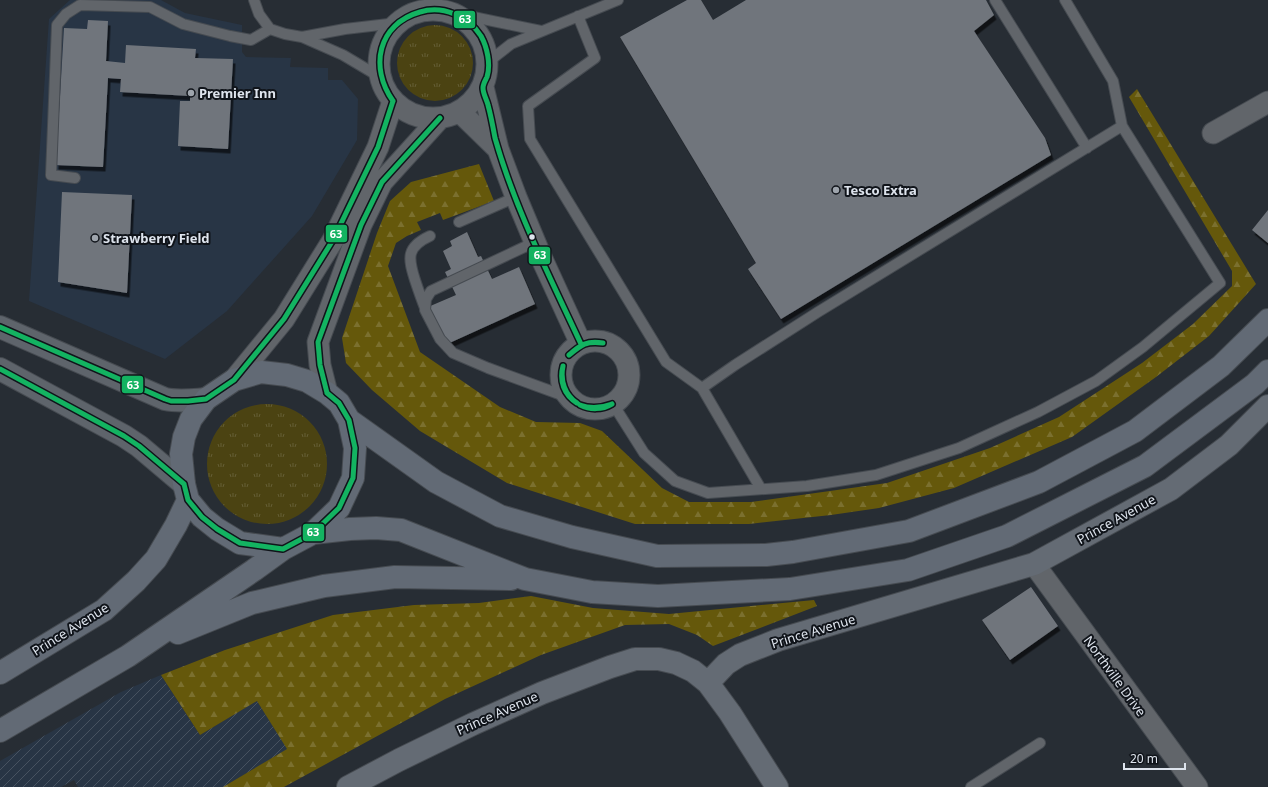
<svg xmlns="http://www.w3.org/2000/svg" width="1268" height="787" viewBox="0 0 1268 787" font-family="'Noto Sans',sans-serif">
	<defs>
		<pattern id="industrial-furrows" width="10" height="10" patternUnits="userSpaceOnUse"><rect width="10" height="10" fill="#283545"/><path d="M-1 1l2-2M0 10L10 0M9 11l2-2" fill="none" stroke="#475260"/></pattern>
		<pattern id="grass-tufts" width="24" height="20" patternUnits="userSpaceOnUse"><rect width="24" height="20" fill="#4b4312"/><path d="M3 7l-1-3M5 7V3M7 7l1-3M15 17l-1-3M17 17v-4M19 17l1-3" fill="none" stroke="#645e35"/></pattern>
		<pattern id="forest-firs" width="22" height="20" patternUnits="userSpaceOnUse"><rect width="22" height="20" fill="#65580b"/><path d="M5 1l3.5 6h-7zM16 11l3.5 6h-7z" fill="#7b702f"/></pattern>
		<filter id="shadow"><feDropShadow dx="2.5" dy="4.5" stdDeviation="0" flood-color="#0009"/></filter>
	</defs>
	<rect width="100%" height="100%" fill="#272d34"/>
	<!-- built -->
	<path fill="#283545" d="M70 0H161L185 13 242 25V52L246 57 291 58 290 67 328 68V80H342L358 99 357 140 312 216 227 311 165 359 29 301 49 19Z"/>
	<!-- industrial -->
	<path fill="url(#industrial-furrows)" d="M161 675 200 735 257 701 288 749 223 787H78L74 780 61 787H0V761L121 692Z"/>
	<!-- grass -->
	<path fill="url(#grass-tufts)" d="M397 63a38 38 0 1 1 76 0a38 38 0 1 1-76 0Z
		M207 464a60 60 0 1 1 120 0a60 60 0 1 1-120 0Z"/>
	<!-- forest -->
	<path fill="url(#forest-firs)" d="M1137 89 1256 284 1209 336 1156 377 1072 437 954 488 879 508 831 515 749 524H635L507 483 420 431 372 390 346 363 342 338 377 233 390 201 411 182 479 164 494 201 443 220 440 213 417 222 421 230 407 236 396 243 388 266 420 352 500 407 536 422 580 423 602 431 662 488 689 502H751L887 483 990 448 1059 417 1142 363 1193 324 1232 286V271L1129 97Z
		M531 596 593 608 669 614 814 600 817 606 713 646 697 635 669 624 625 625 541 655 445 699 284 787H223L287 749 257 701 200 735 161 675 225 650 333 615 414 605 479 603Z"/>
	<!-- building -->
	<path fill="#70757c" filter="url(#shadow)" d="M687 0H701L713 20 746 0H986L994 15 974 31 1045 138 1051 155 781 319 748 269 756 263 620 37Z
		M88 20 108 21 106 61 125 63 126 45 196 49 195 58 233 59 228 149 178 146 180 101H190V96L120 92 121 79 108 78 103 167 56 165 64 28 87 29Z
		M62 192 132 195 127 293 58 282Z
		M1268 210V243L1252 230Z
		M467 232 478 257 481 256 492 279 519 267 535 304 445 345 428 307 456 295 445 272 451 269 443 251 452 246 450 241Z
		M1031 587 1058 626 1010 660 982 620Z"/>
	<g fill="none" stroke-linecap="round" stroke-linejoin="round">
		<!-- lane casing -->
		<g stroke="#464b51" stroke-width="12">
			<path id="lane" d="M254 0 259 14 270 29
				M995 0 1087 148
				M1065 0 1113 81 1122 126
				M454 13 541 31
				M578 16 595 58 528 106 530 139 666 362 702 388 761 489
				M302 37 345 29 397 23
				M488 62 511 44 618 0
				M75 178 51 175 57 25 66 14 80 5 150 7 183 24 230 36 251 40 270 29 285 34 302 37 343 55 380 77
				M459 222 516 197
				M535 242 431 291 426 299 425 310 440 339 453 353 488 368 570 398
				M425 308C421 298 418 289 415 280 408 258 406 247 430 236
				M613 404 644 453 675 481 708 493 807 486 876 475 959 448 1038 412 1096 381 1143 347 1220 283 1122 126 818 312 735 365 702 388
				M971 787 1040 743"/>
		</g>
		<!-- street casing -->
		<g stroke="#464b51" stroke-width="23">
			<path id="street" d="M379 64a54 54 0 1 1 108 0a54 54 0 1 1-108 0Z
				M483 87 498 149 516 197 542 259 581 344
				M460 112 498 149
				M1213 133 1268 102
				M561 375a34 34 0 1 1 68 0a34 34 0 1 1-68 0Z
				M234 380 284 319 333 240 378 147 393 101
				M327 393 320 365 318 342 361 225 382 182 440 118
				M1034 564 1197 787"/>
		</g>
		<!-- secondary casing -->
		<g stroke="#464b51" stroke-width="24">
			<path id="secondary" d="M0 327 165 399C179 402 192 400 206 399
				M0 369 124 436 139 446 184 484"/>
		</g>
		<!-- primary casing -->
		<g stroke="#464b51" stroke-width="24">
			<path id="primary" d="M708 683 726 664 740 655 778 640 1034 564 1171 489 1229 445 1268 406
				M348 787 399 760 473 724 542 693 610 667 635 659H659L676 663 693 671 708 683 730 713 777 787"/>
		</g>
		<!-- highway casing -->
		<g stroke="#464b51" stroke-width="24">
			<path id="highway" d="M349 420 436 482 500 516 572 537 657 556 766 555 793 552 909 531 1039 482 1135 431 1221 366 1268 320
				M313 533 350 529 376 528 401 530 525 579 592 592 658 596 790 589 908 570 1007 536 1145 466 1255 384 1268 371
				M178 633 252 603 324 586 395 577 511 579
				M0 673 104 610 136 581 156 559 176 525 188 500
				M0 731 128 656 254 570 283 549 313 533 339 508 353 478 355 448 349 420 339 403 327 393 307 381 287 375 261 372 234 380 206 399 191 419 184 437 181 454 184 484 188 500 202 517 217 529 240 543 283 549"/>
		</g>
		<!-- lane -->
		<use href="#lane" stroke="#61656a" stroke-width="10"/>
		<!-- street -->
		<use href="#street" stroke="#61656a" stroke-width="21"/>
		<!-- secondary -->
		<use href="#secondary" stroke="#5e646b" stroke-width="22"/>
		<!-- primary -->
		<use href="#primary" stroke="#646b74" stroke-width="22"/>
		<!-- highway -->
		<use href="#highway" stroke="#626a75" stroke-width="22"/>
		<!-- bus-1 casing -->
		<g stroke="#10141a" stroke-width="8">
			<path id="bus-1" d="M393 101C369 67 378 24 420 12 443 5 468 16 481 36 487 47 491 64 487 77 485 81 483 84 483 88 483 94 487 100 488 105 491 116 493 127 495 138 515 209 550 277 581 344
				M0 327 165 399 171 401H188L206 399 234 380 284 319 333 240 378 147 393 101
				M569 355C581 345 587 340 603 343
				M569 355C581 344 587 341 603 343
				M563 366C560 381 565 395 577 403
				M563 366C559 381 564 395 577 403
				M0 369 124 436 139 446 184 484
				M327 393 320 365 318 342 361 225 382 182 440 118
				M580 405C591 409 601 408 612 404
				M580 405C590 410 602 410 612 404
				M184 484 188 500 202 517 217 529 240 543 283 549 313 533 339 508 353 478 355 448 349 420 339 403 327 393"/>
		</g>
		<!-- bus-1 -->
		<use href="#bus-1" stroke="#13b361" stroke-width="5"/>
	</g>
	<!-- markers -->
	<g fill="#9ea4ac" stroke="#10141a" stroke-width="1.5">
		<circle cx="191" cy="93" r="4"/>
		<circle cx="836" cy="190" r="4"/>
		<circle cx="95" cy="238" r="4"/>
	</g>
	<circle fill="#dee4ed" stroke="#10141a" stroke-width="1.5" cx="532" cy="237" r="3.5"/>
	<g text-anchor="middle" dominant-baseline="central" stroke-width="4" stroke-linejoin="round" paint-order="stroke">
		<!-- poi labels -->
		<g font-size="13" font-weight="bold" fill="#dee4ed" stroke="#10141a" text-anchor="start">
			<text x="199" y="93">Premier Inn</text>
			<text x="844" y="190">Tesco Extra</text>
			<text x="103" y="238">Strawberry Field</text>
		</g>
		<!-- street labels -->
		<g font-size="13" fill="#dee4ed" stroke="#10141a">
			<text transform="translate(1116 519) rotate(-29)">Prince Avenue</text>
			<text transform="translate(70 629) rotate(-32)">Prince Avenue</text>
			<text transform="translate(813 631) rotate(-17)">Prince Avenue</text>
			<text transform="translate(1115 676) rotate(54)">Northville Drive</text>
			<text transform="translate(497 713) rotate(-24)">Prince Avenue</text>
		</g>
	</g>
	<g stroke="#10141a" stroke-width="1.5">
		<rect x="453" y="10" width="23" height="19" rx="4" fill="#13b361"/>
		<rect x="325" y="224" width="23" height="19" rx="4" fill="#13b361"/>
		<rect x="528" y="246" width="23" height="19" rx="4" fill="#13b361"/>
		<rect x="121" y="375" width="23" height="19" rx="4" fill="#13b361"/>
		<rect x="302" y="523" width="23" height="19" rx="4" fill="#13b361"/>
	</g>
	<g font-size="11" text-anchor="middle" font-weight="bold" fill="#fff">
		<text x="465" y="23">63</text>
		<text x="336" y="238">63</text>
		<text x="540" y="259">63</text>
		<text x="133" y="389">63</text>
		<text x="313" y="536">63</text>
	</g>
	<!-- scale -->
	<path d="M1124 763v6h61v-6" fill="none" stroke="#dee4ed" stroke-width="2"/>
	<text x="1130" y="763" font-size="12" fill="#dee4ed" stroke="#10141a" stroke-width="3" paint-order="stroke">20 m</text>
</svg>
